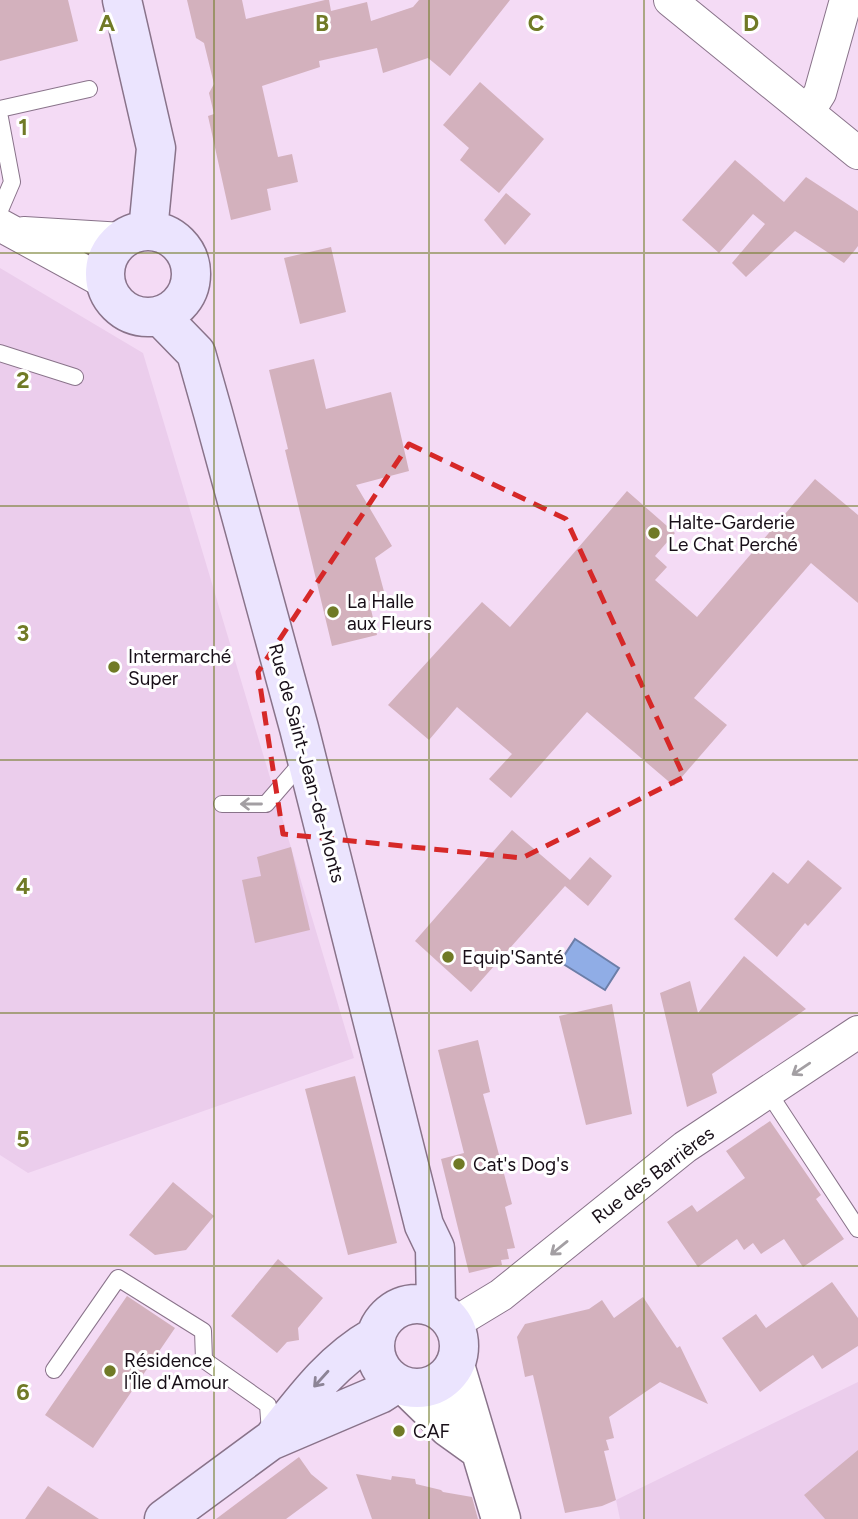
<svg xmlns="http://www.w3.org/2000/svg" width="858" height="1519" viewBox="0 0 858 1519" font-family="Figtree,sans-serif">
	<rect width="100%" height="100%" fill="#f4dbf5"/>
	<!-- built -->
	<path fill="#ebcdec" d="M0 268 143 353 354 1058 28 1173 0 1155Z
		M858 1382V1519H620L616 1500Z"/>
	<!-- water -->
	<path fill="#90ade6" stroke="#6c7ea8" stroke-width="2" d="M575 939 619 968 605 990 560 962Z"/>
	<!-- building -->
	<path fill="#d3b1bd" d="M0 0H68L78 41 0 61Z
		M187 0H242L246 19 325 0H329L331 11 367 2 371 21 413 7 419 0H510L450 76 428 58 383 73 377 48 319 61 320 67 262 86 278 157 292 154 298 182 267 189 271 210 231 220 208 116 214 114 209 93 214 84 204 43 196 38Z
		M480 82 544 139 499 193 460 160 469 148 443 125Z
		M735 160 784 202 806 177 858 211V246L855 250 844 263 795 231 746 277 732 263 765 224 753 214 719 253 682 220Z
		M506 193 531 214 505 245 484 220Z
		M331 247 346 312 300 324 284 258Z
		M314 359 326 409 391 392 409 471 356 485 392 546 375 558 386 599 369 601 377 635 332 646 285 450 288 449 269 370Z
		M815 479 858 515V603L811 563 694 698 727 725 674 786 587 712 511 798 489 779 512 754 457 707 429 740 388 705 482 602 510 627 627 491 675 533 655 556 667 567 655 580 697 617Z
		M512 830 570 880 590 857 612 876 588 906 565 886 471 992 415 941Z
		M291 847 310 930 255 943 242 880 261 876 257 857Z
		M808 860 842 888 808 926 805 923 777 957 734 919 773 872 788 884Z
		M744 956 806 1009 712 1074 717 1093 687 1107 660 993 690 981 698 1013Z
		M612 1004 632 1114 586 1125 559 1016Z
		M478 1040 490 1092 483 1094 512 1204 505 1207 515 1248 507 1249 509 1259 501 1260 502 1265 469 1273 441 1159 464 1153 438 1050Z
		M355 1076 397 1243 348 1255 305 1089Z
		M770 1121 821 1195 816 1199 844 1239 803 1267 784 1239 761 1254 753 1243 744 1250 737 1239 698 1267 667 1222 692 1205 697 1212 745 1178 726 1151Z
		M173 1182 214 1216 186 1250 155 1255 129 1235Z
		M278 1259 323 1298 298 1328 299 1340 287 1342 277 1353 231 1316Z
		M832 1282 858 1318V1346L822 1369 813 1355 760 1392 722 1338 756 1314 766 1328Z
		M127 1296 175 1328 93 1448 45 1415Z
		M643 1297 677 1348 680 1346 708 1404 660 1382 609 1417 614 1438 606 1440 609 1450 604 1451 616 1500 602 1506 565 1513 533 1375 525 1377 517 1337 525 1324 589 1309 602 1300 614 1318Z
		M858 1450V1519H825L804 1495Z
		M299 1457 311 1474 328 1488 286 1519H216Z
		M356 1474 391 1480 392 1476 415 1479 416 1484 441 1490 443 1492 472 1497 478 1519H372Z
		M48 1486 99 1519H25Z"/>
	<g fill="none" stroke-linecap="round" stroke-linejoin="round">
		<!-- service casing -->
		<g stroke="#89738a" stroke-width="18">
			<path id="service" d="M0 109 89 89
				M0 118 12 182 0 210
				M0 353 75 377
				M222 804H266L305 759
				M768 1092 858 1229
				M54 1370 118 1278 203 1331 204 1360 268 1405 270 1432"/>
		</g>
		<!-- minor casing -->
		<g stroke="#89738a" stroke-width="34">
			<path id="minor" d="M670 0 858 153
				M808 112 820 93 846 0
				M0 225 106 283
				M24 233 123 239
				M453 1324 501 1295 685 1147 858 1032"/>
		</g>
		<!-- tertiary casing -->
		<g stroke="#89738a" stroke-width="41">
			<path id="tertiary" d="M455 1365 501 1519
				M408 1388 448 1427 480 1450"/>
		</g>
		<!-- secondary casing -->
		<g stroke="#89738a" stroke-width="41">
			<path id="secondary" d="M122 0 156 148 148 231
				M105 274a43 43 0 1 1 86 0a43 43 0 1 1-86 0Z
				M160 316 196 353 213 413 299 728 424 1225 435 1248 436 1306
				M375 1346a42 42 0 1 1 84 0a42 42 0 1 1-84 0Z
				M275 1436C305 1398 332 1361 374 1337
				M164 1519 270 1441 380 1394 397 1383"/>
		</g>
		<!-- service -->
		<use href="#service" stroke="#fff" stroke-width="16"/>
		<!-- minor -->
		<use href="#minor" stroke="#fff" stroke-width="32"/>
		<!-- tertiary -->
		<use href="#tertiary" stroke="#fff" stroke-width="38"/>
		<!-- secondary -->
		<use href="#secondary" stroke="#ebe4fe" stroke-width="38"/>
	</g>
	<!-- one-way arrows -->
	<defs><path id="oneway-shaft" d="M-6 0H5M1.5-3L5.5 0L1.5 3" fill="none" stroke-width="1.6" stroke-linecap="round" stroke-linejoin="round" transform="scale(1.75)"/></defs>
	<g stroke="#a39fa3">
		<use href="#oneway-shaft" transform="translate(251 804) rotate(180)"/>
		<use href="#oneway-shaft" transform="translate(801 1069) rotate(146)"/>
		<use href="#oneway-shaft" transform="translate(559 1248) rotate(141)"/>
	</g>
	<use stroke="#8c8496" href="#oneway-shaft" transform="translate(321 1379) rotate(132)"/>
	<!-- marked area -->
	<path fill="none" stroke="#d62828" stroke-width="5" stroke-dasharray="14 9" stroke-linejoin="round" d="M409 444 566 519 684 777 522 858 283 834 258 672Z"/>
	<!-- grid -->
	<path fill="none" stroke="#707a26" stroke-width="2" stroke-opacity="0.55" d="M214 0V1519M429 0V1519M644 0V1519M0 253H858M0 506H858M0 760H858M0 1013H858M0 1266H858"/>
	<!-- markers -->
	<g fill="#707a26" stroke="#fff" stroke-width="2.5">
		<circle cx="654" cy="533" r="7"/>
		<circle cx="333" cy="612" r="7"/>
		<circle cx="114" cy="667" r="7"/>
		<circle cx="448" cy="957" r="7"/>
		<circle cx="459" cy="1164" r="7"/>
		<circle cx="110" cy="1371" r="7"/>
		<circle cx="399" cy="1431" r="7"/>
	</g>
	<g text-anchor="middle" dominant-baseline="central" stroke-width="6" stroke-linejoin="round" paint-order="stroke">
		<!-- poi labels -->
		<g font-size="19" fill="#180f18" stroke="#fff" text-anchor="start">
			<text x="668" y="522">Halte-Garderie<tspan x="668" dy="22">Le Chat Perché</tspan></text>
			<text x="347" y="601">La Halle<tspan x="347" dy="22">aux Fleurs</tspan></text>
			<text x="128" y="656">Intermarché<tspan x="128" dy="22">Super</tspan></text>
			<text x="462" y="957">Equip'Santé</text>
			<text x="473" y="1164">Cat's Dog's</text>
			<text x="124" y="1360">Résidence<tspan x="124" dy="22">l'Île d'Amour</tspan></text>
			<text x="413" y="1431">CAF</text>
		</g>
		<!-- street labels -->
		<g font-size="19" fill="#180f18" stroke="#fff">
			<text transform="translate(307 763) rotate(75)">Rue de Saint-Jean-de-Monts</text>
			<text transform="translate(653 1175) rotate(-37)">Rue des Barrières</text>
		</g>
	</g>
	<g font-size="23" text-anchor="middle" font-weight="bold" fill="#707a26" stroke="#fff" stroke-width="6" stroke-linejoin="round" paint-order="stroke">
		<text x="107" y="31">A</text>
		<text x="322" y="31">B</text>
		<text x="536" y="31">C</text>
		<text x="751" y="31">D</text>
		<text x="23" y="135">1</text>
		<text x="23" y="388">2</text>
		<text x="23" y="641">3</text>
		<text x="23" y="894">4</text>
		<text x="23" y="1147">5</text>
		<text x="23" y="1400">6</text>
	</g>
</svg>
